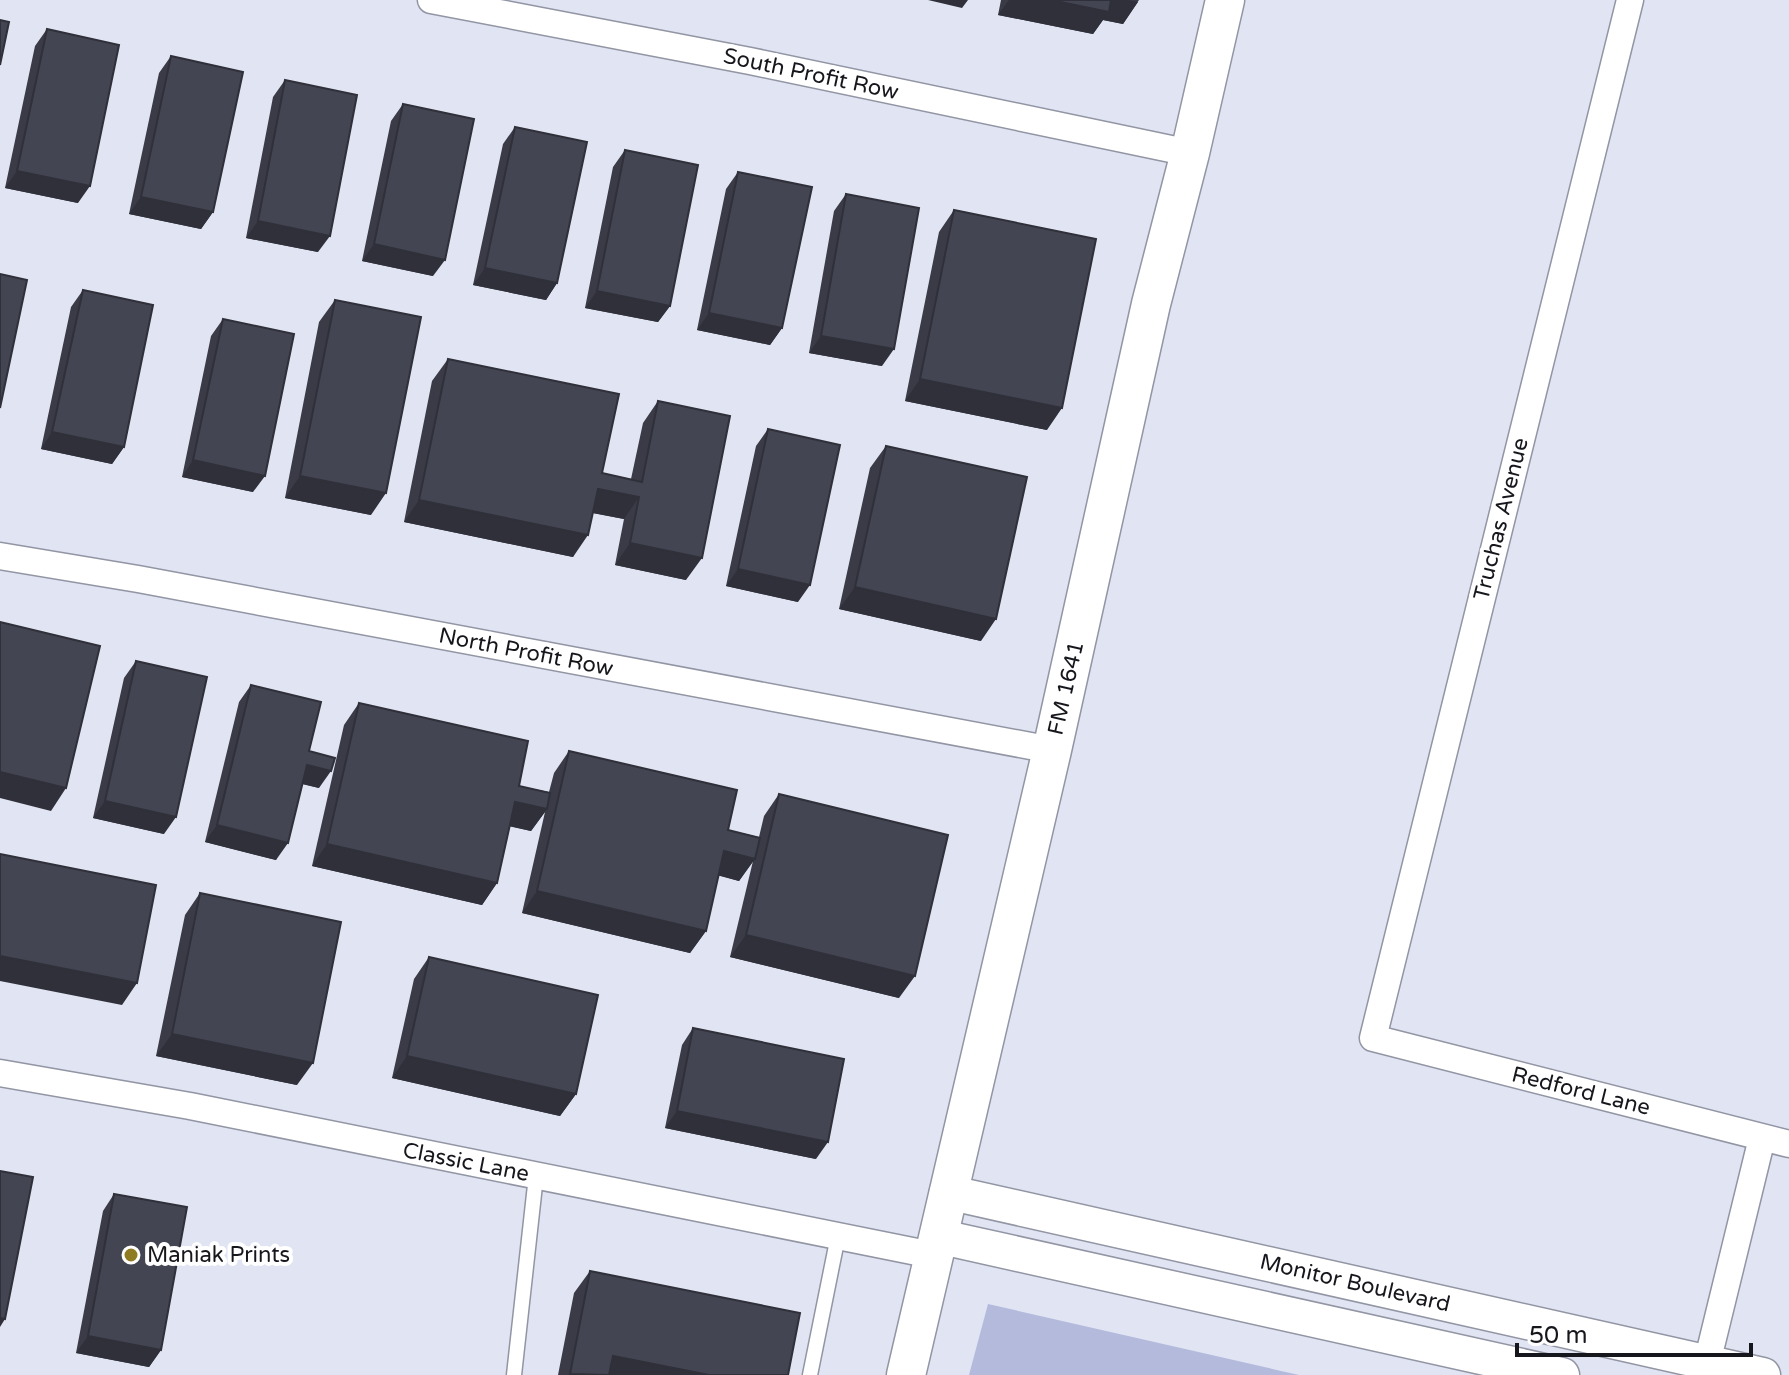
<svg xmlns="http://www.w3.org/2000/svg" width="1789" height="1375" viewBox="0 0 1789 1375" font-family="'Varela Round',sans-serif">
	<rect width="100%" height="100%" fill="#e1e4f3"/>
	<!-- green -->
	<path fill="#b3badc" d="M988 1304 1299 1375H969Z"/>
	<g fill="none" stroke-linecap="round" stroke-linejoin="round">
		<!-- service casing -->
		<g stroke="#9295a3" stroke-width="17">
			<path id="service" d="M514 1375 536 1176
				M810 1375 838 1236"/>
		</g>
		<!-- minor casing -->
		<g stroke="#9295a3" stroke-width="29">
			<path id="minor" d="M431 0 750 61 1190 153
				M1630 0 1373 1038 1789 1144
				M0 556 138 579 1052 750
				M0 1073 190 1106 932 1255
				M1704 1375 1762 1138"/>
		</g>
		<!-- tertiary casing -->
		<g stroke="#9295a3" stroke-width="37">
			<path id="tertiary" d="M947 1192 1763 1375
				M937 1236 1562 1375"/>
		</g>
		<!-- secondary casing -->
		<g stroke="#9295a3" stroke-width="41">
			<path id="secondary" d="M906 1375 1052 750 1151 304 1190 153 1225 0"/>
		</g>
		<!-- service -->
		<use href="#service" stroke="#fff" stroke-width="14"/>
		<!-- minor -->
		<use href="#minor" stroke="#fff" stroke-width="26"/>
		<!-- tertiary -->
		<use href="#tertiary" stroke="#fff" stroke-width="34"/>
		<!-- secondary -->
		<use href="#secondary" stroke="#fff" stroke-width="38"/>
	</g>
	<!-- wall -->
	<path fill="#3a3b47" d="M1001 0H1139L1123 24 1103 20 1093 34 998 15Z
		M47 29 78 203 5 188 35 46Z
		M171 56 213 212 201 229 129 214 159 73Z
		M285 80 318 252 246 238 273 97Z
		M403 104 433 276 362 261 391 121Z
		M515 127 557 283 546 300 473 285 503 144Z
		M625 150 670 306 658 322 585 308 613 167Z
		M738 172 782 328 770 345 697 330 726 189Z
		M846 194 882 366 809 353 834 211Z
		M954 210 1047 430 905 401 939 232Z
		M83 290 124 447 112 464 41 449 71 307Z
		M335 300 371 515 285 498 319 322Z
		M223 319 253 492 182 477 211 336Z
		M448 359 602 473 631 479 643 423 658 401 686 580 615 565 624 519 593 513 573 557 404 522 432 381Z
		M768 429 798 602 726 586 756 446Z
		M886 446 981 641 839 609 870 468Z
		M136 661 164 834 93 818 124 678Z
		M251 685 309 751 319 788 302 784 276 860 205 842 239 702Z
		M359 703 519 786 549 792 554 773 569 751 728 830 759 837 764 816 779 794 899 998 730 957 753 861 739 881 718 875 706 931 690 953 522 913 545 812 531 831 510 826 497 883 482 905 312 866 344 725Z
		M200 893 297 1085 156 1056 185 915Z
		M429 957 576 1094 560 1116 392 1078 414 979Z
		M693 1028 816 1159 665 1128 682 1045Z
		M114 1194 161 1350 149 1367 76 1353 103 1211Z
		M590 1271 788 1375H558L574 1293Z"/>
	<!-- shaded-wall -->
	<path fill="#2f3039" d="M928 0H968L962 8Z
		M1009 0H1128L1138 2 1123 24 1103 20 1093 34 998 15Z
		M17 171 90 186 78 203 5 188Z
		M141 197 213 212 201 229 129 214Z
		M258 221 330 236 318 252 246 238Z
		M374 244 445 260 433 276 362 261Z
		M485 268 557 283 546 300 473 285Z
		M597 291 670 306 658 322 585 308Z
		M709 313 782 328 770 345 697 330Z
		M821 336 894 349 882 366 809 353Z
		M920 379 1062 408 1047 430 905 401Z
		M52 432 124 447 112 464 41 449Z
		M193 460 265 476 253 492 182 477Z
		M300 476 386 493 371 515 285 498Z
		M598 489 639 497 624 519 582 511Z
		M419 500 588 535 573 557 404 522Z
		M630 543 702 558 686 580 615 565Z
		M738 569 810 585 798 602 726 586Z
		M855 587 996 619 981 641 839 609Z
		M307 765 331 771 319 788 295 782Z
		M0 772 66 788 51 811 0 798Z
		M105 801 176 817 164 834 93 818Z
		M515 802 547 809 531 831 499 824Z
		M217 825 288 843 276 860 205 842Z
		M327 844 497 883 482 905 312 866Z
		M724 851 755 859 739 881 709 873Z
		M537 891 706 931 690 953 522 913Z
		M746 935 915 976 899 998 730 957Z
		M0 956 137 983 122 1005 0 981Z
		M172 1034 313 1063 297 1085 156 1056Z
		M407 1056 576 1094 560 1116 392 1078Z
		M677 1111 828 1142 816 1159 665 1128Z
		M0 1318 5 1319 0 1327Z
		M88 1336 161 1350 149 1367 76 1353Z
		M613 1356 709 1375H599Z"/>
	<!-- building -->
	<path fill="#434552" stroke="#2f3039" stroke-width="2" d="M1051 0H1111L1109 12Z
		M0 20 9 22 0 65Z
		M47 29 119 45 90 186 17 171Z
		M171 56 243 72 213 212 141 197Z
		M285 80 357 95 330 236 258 221Z
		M403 104 474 119 445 260 374 244Z
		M515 127 587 142 557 283 485 268Z
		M625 150 698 165 670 306 597 291Z
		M738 172 812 187 782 328 709 313Z
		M846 194 919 208 894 349 821 336Z
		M954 210 1096 239 1062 408 920 379Z
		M0 274 27 280 0 408Z
		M83 290 153 305 124 447 52 432Z
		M335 300 421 317 386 493 300 476Z
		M223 319 294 334 265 476 193 460Z
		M448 359 619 394 602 473 642 482 658 401 730 416 702 558 630 543 639 497 598 489 588 535 419 500Z
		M768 429 840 445 810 585 738 569Z
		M886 446 1027 477 996 619 855 587Z
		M0 622 100 646 66 788 0 772Z
		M136 661 207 677 176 817 105 801Z
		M251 685 321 702 309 751 335 758 331 771 307 765 288 843 217 825Z
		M359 703 528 741 519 786 550 793 547 809 515 802 497 883 327 844Z
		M569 751 737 790 728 830 760 838 755 859 724 851 706 931 537 891Z
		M779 794 948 835 915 976 746 935Z
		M0 854 156 885 137 983 0 956Z
		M200 893 341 922 313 1063 172 1034Z
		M429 957 598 995 576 1094 407 1056Z
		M693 1028 844 1059 828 1142 677 1111Z
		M0 1171 33 1177 5 1319 0 1318Z
		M114 1194 187 1207 161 1350 88 1336Z
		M590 1271 800 1313 788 1375H709L613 1356 609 1375 570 1374Z"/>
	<!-- markers -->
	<circle fill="#8f7c22" stroke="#fff" stroke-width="3" cx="131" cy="1255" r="8"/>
	<g text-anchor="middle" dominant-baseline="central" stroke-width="8" stroke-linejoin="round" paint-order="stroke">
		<!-- street labels -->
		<g font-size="22" fill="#16171c" stroke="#fff">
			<text transform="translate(811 74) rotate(12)">South Profit Row</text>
			<text transform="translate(1501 519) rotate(-76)">Truchas Avenue</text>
			<text transform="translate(526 652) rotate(11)">North Profit Row</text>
			<text transform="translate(1066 688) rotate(-77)">FM 1641</text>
			<text transform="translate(1581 1091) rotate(14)">Redford Lane</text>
			<text transform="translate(466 1162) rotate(11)">Classic Lane</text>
			<text transform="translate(1355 1283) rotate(13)">Monitor Boulevard</text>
		</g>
		<!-- poi labels -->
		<g font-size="22" fill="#16171c" stroke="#fff" text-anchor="start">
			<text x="147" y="1255">Maniak Prints</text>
		</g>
	</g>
	<!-- scale -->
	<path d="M1517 1343v12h234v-12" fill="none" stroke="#16171c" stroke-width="4"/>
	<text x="1529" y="1343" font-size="24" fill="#16171c" stroke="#ffffff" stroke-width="6" paint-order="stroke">50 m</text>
</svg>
